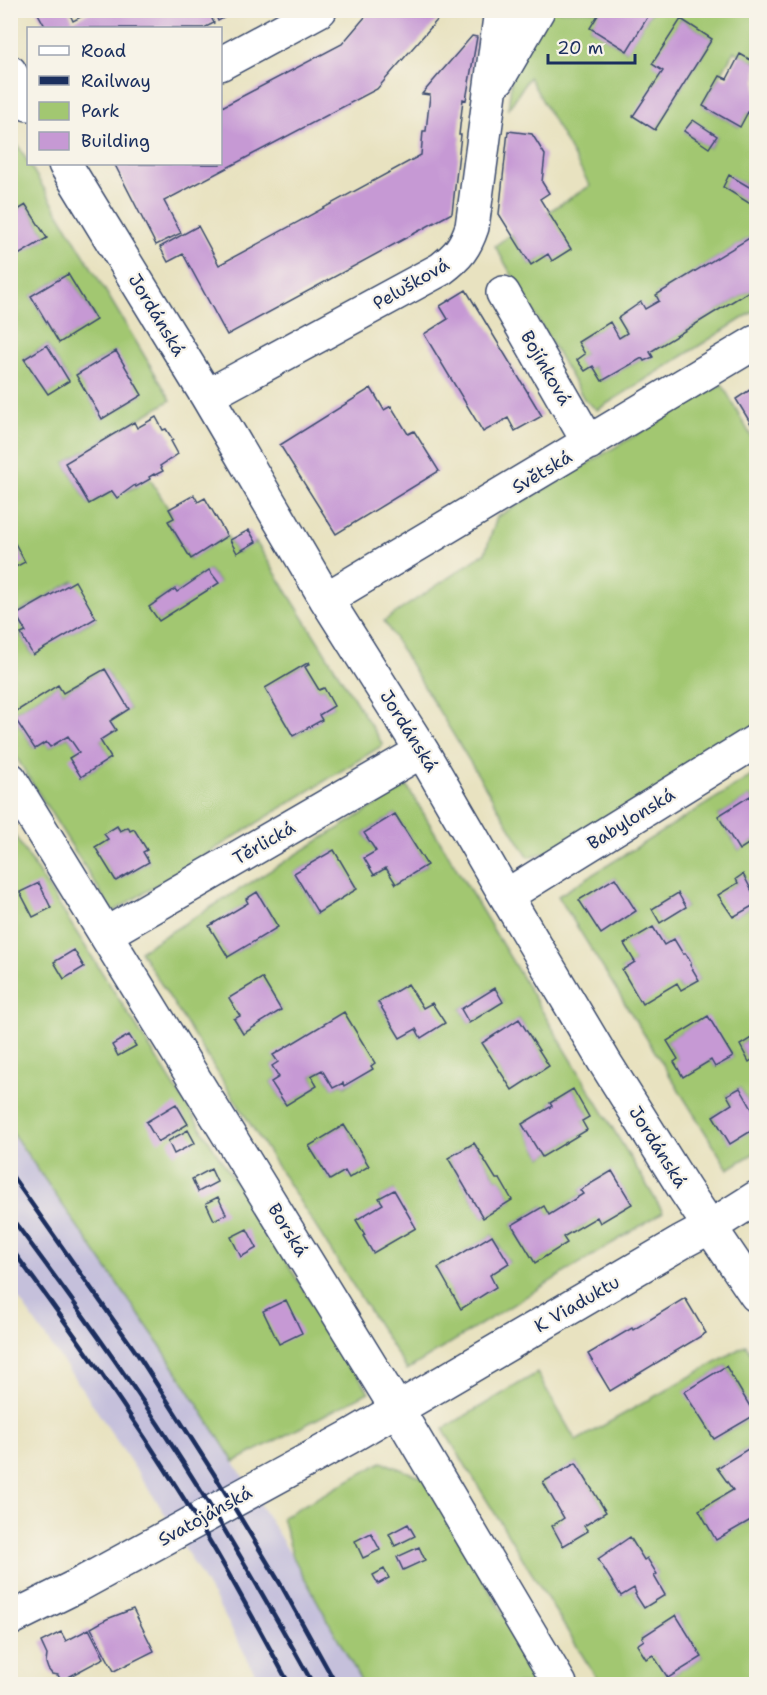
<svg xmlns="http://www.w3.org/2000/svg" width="767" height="1695" viewBox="0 0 767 1695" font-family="'Shantell Sans',sans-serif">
	<rect width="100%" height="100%" fill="#f7f3e8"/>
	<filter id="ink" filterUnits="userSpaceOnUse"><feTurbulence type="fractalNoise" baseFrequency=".0167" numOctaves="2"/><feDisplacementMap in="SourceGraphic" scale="12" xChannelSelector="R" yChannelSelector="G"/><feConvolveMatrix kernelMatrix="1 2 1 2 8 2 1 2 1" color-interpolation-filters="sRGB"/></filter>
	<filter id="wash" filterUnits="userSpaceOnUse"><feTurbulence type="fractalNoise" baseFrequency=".008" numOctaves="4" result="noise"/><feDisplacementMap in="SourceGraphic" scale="24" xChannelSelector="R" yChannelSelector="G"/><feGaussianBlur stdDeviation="1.35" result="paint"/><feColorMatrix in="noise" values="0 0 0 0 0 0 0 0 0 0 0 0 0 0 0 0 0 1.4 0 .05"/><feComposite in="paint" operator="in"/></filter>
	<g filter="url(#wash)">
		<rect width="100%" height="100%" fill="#e8e2c0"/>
		<!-- industrial -->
		<path fill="#c5c0db" d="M10 1131 158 1342 209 1421 302 1573 363 1684H261L224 1615 158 1503 87 1396 11 1288Z"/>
		<!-- green -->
		<path fill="#a2c771" stroke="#5e7b68" stroke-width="1.5" fill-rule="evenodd" d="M519 11H601L590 28 626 51 652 11H756V63L734 51 703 106 739 127 748 112 756 116V191L730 176 723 187 752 204 756 198V234L656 295 659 301 645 309 641 303 618 318 627 333 619 338 610 323 578 341 585 354 577 360 585 371 593 366 602 381 642 358 644 361 652 357 650 352 756 287V310L597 410 584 399 495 246 511 234 531 265 548 254 552 261 548 212 590 186 529 77 508 110ZM681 19 712 39 655 130 663 71 653 64ZM693 120 717 137 709 148 685 132Z
			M10 132 171 400 65 463 89 504 112 491 117 498 124 492 136 487 149 477 174 518 168 522 190 559 227 536 237 553 256 542 383 745 113 912 11 749V258L47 238 27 205 18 210 12 200H11ZM68 274 96 319 59 343 31 296ZM47 345 69 381 48 394 24 358ZM115 351 142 395 102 419 76 375ZM209 570 219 582 159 621 149 606 175 589 177 592ZM74 581 96 619 32 654 21 635 26 632 16 614ZM308 663 305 667 319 690 324 688 334 706 319 715 321 720 294 736 265 688ZM105 669 129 709 110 721 116 730 100 740 111 758 81 777 79 752 68 736 50 747 46 742 34 748 12 714 58 685 63 693ZM117 826 120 831 127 827 149 862 116 881 96 847 108 839 105 834Z
			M722 384 756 445V728L560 849 528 857 384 621 485 553 497 517Z
			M756 773V807L750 796 718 816 739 850 756 839V899L743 875 736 879 738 883 719 895 733 917 756 904V1035L740 1045 749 1061 756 1057V1116L740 1088 727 1095 732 1104 713 1116 730 1143 756 1128V1152L728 1169 558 896ZM615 878 636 911 601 933 580 900ZM678 894 686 907 660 922 652 909ZM653 927 664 945 674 939 683 954H686L691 963 690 965 699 980 681 990 677 983 622 970 635 962 625 944ZM707 1017 733 1057 715 1067 711 1060 683 1076 675 1062 678 1059 667 1041Z
			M407 786 663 1212 407 1370 140 951ZM395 814 427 865 396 884 386 868 374 875 376 851 364 833ZM334 850 357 889 318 913 294 873ZM257 892 278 927 228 957 210 927 248 903 246 899ZM262 979 281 1010 243 1034 234 1019 240 1016ZM408 984 423 1008 421 1038 416 1029 400 1038 378 1002ZM495 988 503 1002 469 1023 461 1009ZM519 1019 549 1066 512 1090 482 1043ZM274 1056 372 1069 345 1086 343 1083 333 1088 322 1070 311 1076 317 1086 286 1105 271 1082 279 1077 272 1066 278 1062ZM573 1089 589 1116 582 1121 587 1130 542 1157 522 1124 552 1106 550 1103ZM344 1125 369 1165 349 1177 345 1171 330 1180 309 1146ZM474 1143 496 1179H500L512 1200 483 1218 448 1158ZM611 1171 632 1204 601 1223 597 1217 563 1237 566 1243 535 1262 512 1225 543 1206 549 1215 583 1194 580 1190ZM394 1190 373 1252 365 1235 383 1204 379 1198ZM492 1235 509 1262 490 1275 461 1308 438 1268Z
			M10 828 369 1392 234 1462 158 1342 11 1131Z
			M746 1345 756 1362V1444L717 1467 725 1481 727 1480 733 1490 699 1510 716 1540 756 1517V1684H600L443 1429 537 1373 576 1441ZM726 1366 755 1415 714 1439 685 1392ZM576 1463 606 1512 584 1526 587 1532 564 1546 552 1526 564 1518 543 1482ZM630 1538 644 1560 647 1558 657 1573 654 1576 665 1595 644 1608 635 1595 636 1593 634 1588 621 1596 598 1559ZM676 1615 702 1657 668 1678 642 1637Z
			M382 1462 424 1478 544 1684H363L293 1557 282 1517Z"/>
		<g id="blocks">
			<!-- building -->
			<path fill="#c699d4" d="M36 10H68L73 21 94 10H238L218 21 216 16 212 19 214 23 204 28H46Z
				M371 10H446L377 89 164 201 181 233 156 245 115 165 118 164H220V108L342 44Z
				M601 10H652L627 51 590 28Z
				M681 19 712 39 655 130 633 116 663 71 652 64Z
				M472 36 477 37 466 100 463 99 459 135H461L452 213 227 335 183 254 168 262 160 247 198 226 219 265 421 155 423 131H426L430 95 422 94Z
				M740 54 756 63V116L748 112 740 127 703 106 720 76 727 79Z
				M693 120 717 136 709 148 684 131Z
				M508 131 532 134 545 155 542 182 549 193 540 199 571 249 552 261 548 254 531 265 499 214Z
				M729 175 756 191V198L752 205 723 187Z
				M10 198 18 210 26 205 47 238 10 260Z
				M756 234V287L650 352 653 357 644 361 642 358 602 381 593 366 585 371 577 360 585 354 578 342 610 322 619 338 627 333 618 318 641 302 645 309 659 301 656 295Z
				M68 274 96 320 59 343 31 296Z
				M466 290 542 416 515 431 508 418 483 432 424 334 448 319 440 306Z
				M47 345 69 381 48 394 24 359Z
				M116 351 142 395 102 419 76 375Z
				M756 386V432L736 399Z
				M371 388 384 410 391 406 408 434 414 431 439 471 336 534 280 445Z
				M156 417 163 430 166 429 173 440 171 441 178 454 160 466 163 471 155 475 154 474 149 477 150 479 136 487 135 485 117 498 112 491 89 504 65 463 134 422 137 428Z
				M194 495 198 502 205 498 227 536 191 559 168 521 174 518 169 509Z
				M249 530 256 542 237 553 230 540Z
				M10 534 25 562 10 570Z
				M209 570 219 583 159 621 149 607 175 589 177 592Z
				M75 581 96 618 33 655 21 634 26 632 16 615Z
				M309 662 310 664 305 667 319 690 324 688 334 706 319 715 322 720 293 736 265 688Z
				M105 669 129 709 110 721 116 730 100 740 111 758 81 777 69 758 79 752 68 736 50 747 46 742 35 749 12 714 58 685 63 693Z
				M750 796 756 807V839L739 850 718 816Z
				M395 814 427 865 396 884 386 868 374 875 364 858 376 851 364 833Z
				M117 826 120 831 128 827 130 831 134 829 147 850 143 852 149 862 116 881 95 847 108 839 104 834Z
				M334 850 357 889 318 913 294 873Z
				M743 874 756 899V904L733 917 718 895 738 883 736 879Z
				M615 878 636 911 601 934 579 900Z
				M39 883 51 908 33 917 20 892Z
				M257 892 278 927 228 957 209 926 248 903 246 899Z
				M678 893 686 907 660 923 652 909Z
				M653 927 664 945 674 939 683 954H686L691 963 690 965 699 980 681 990 677 983 642 1004 622 970 635 962 624 944Z
				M74 950 84 967 64 979 54 962Z
				M262 978 281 1010 243 1034 234 1019 240 1016 229 998Z
				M408 984 423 1008 432 1003 445 1023 421 1038 416 1029 400 1038 378 1002Z
				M495 988 503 1002 469 1023 461 1009Z
				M344 1012 375 1063 371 1066 373 1069 344 1086 343 1083 333 1088 322 1070 311 1076 317 1086 286 1105 271 1082 279 1077 272 1066 278 1062 273 1055Z
				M708 1016 733 1057 715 1067 711 1060 683 1077 674 1062 678 1059 667 1041Z
				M519 1019 549 1066 512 1090 482 1043Z
				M129 1035 136 1046 118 1056 112 1045Z
				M756 1035V1057L749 1062 740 1045Z
				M740 1088 756 1116V1128L730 1144 713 1116 732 1104 727 1095Z
				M573 1089 589 1117 582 1121 587 1130 542 1157 522 1124 552 1106 550 1103Z
				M176 1104 188 1124 158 1142 146 1122Z
				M344 1125 369 1166 349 1178 345 1171 330 1180 309 1146Z
				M188 1130 195 1143 174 1154 168 1141Z
				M474 1143 496 1179H500L512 1200 483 1218 448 1158Z
				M211 1169 217 1182 198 1192 192 1179Z
				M612 1171 632 1204 600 1223 597 1217 563 1237 567 1243 535 1263 512 1225 544 1206 549 1215 583 1194 580 1190Z
				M394 1190 416 1228 373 1253 363 1236 365 1235 356 1220 383 1204 379 1198Z
				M218 1197 226 1214 214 1220 206 1203Z
				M247 1229 257 1248 241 1257 231 1237Z
				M492 1235 509 1263 490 1275 496 1287 461 1309 438 1268Z
				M685 1298 706 1333 610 1391 588 1354 632 1328 633 1330Z
				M286 1300 302 1333 279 1344 263 1311Z
				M726 1366 755 1415 714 1439 684 1392Z
				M756 1444V1517L716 1540 699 1510 733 1490 717 1468Z
				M576 1463 606 1512 584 1526 588 1531 563 1546 552 1526 564 1518 543 1482Z
				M408 1524 415 1536 395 1546 389 1534Z
				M371 1533 380 1550 363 1558 355 1541Z
				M630 1537 644 1560 647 1558 657 1574 654 1576 665 1595 644 1608 635 1594 636 1593 634 1588 621 1596 598 1559Z
				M419 1547 425 1560 403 1570 397 1557Z
				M384 1569 389 1578 378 1584 373 1575Z
				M133 1609 154 1651 114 1671 91 1628 107 1619Z
				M676 1615 702 1657 668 1678 653 1655 646 1659 637 1645 644 1640 642 1637Z
				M89 1629 104 1658 61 1681 58 1675 52 1674 48 1669 46 1663 47 1655 41 1642 61 1632 66 1641Z"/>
		</g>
	</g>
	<g filter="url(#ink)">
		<use href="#blocks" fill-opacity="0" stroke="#3a4a6d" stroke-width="1.5"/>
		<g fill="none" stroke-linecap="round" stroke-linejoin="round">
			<!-- minor casing -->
			<g stroke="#3a4a6d" stroke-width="36">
				<path id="minor" d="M220 64 320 10
					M10 72 28 104
					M498 79 538 10
					M65 164 207 396 326 599 422 751 506 896 604 1061 685 1190 756 1295
					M503 293 589 443
					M207 396 441 269C458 256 465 248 472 227L501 10
					M326 599 756 342
					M10 779 397 1409 560 1684
					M506 896 756 741
					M106 934 422 751
					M10 1619 77 1586 348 1438 682 1242 710 1227 756 1198"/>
			</g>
			<!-- minor -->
			<use href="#minor" stroke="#fff" stroke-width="33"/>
			<!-- rail -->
			<path stroke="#1b2f5e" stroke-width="4.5" d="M10 1173 138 1355 214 1474 281 1585 336 1684
				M10 1216C66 1291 121 1366 171 1444 222 1522 268 1603 313 1684
				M10 1247C82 1343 151 1442 212 1545 239 1591 264 1638 289 1684"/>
		</g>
	</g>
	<g text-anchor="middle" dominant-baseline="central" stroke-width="4.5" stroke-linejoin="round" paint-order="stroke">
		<!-- street labels -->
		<g font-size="18" fill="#1b2f5e" stroke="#f7f3e8">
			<text transform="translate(411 284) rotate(-30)">Pelušková</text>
			<text transform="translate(157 315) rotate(59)">Jordánská</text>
			<text transform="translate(546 368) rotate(60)">Bojínková</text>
			<text transform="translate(542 472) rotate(-31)">Světská</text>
			<text transform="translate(409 731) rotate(58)">Jordánská</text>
			<text transform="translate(631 819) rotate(-32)">Babylonská</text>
			<text transform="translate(264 843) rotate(-30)">Těrlická</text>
			<text transform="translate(658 1147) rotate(58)">Jordánská</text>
			<text transform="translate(288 1230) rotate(58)">Borská</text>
			<text transform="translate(577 1304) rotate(-30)">K Viaduktu</text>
			<text transform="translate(205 1516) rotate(-29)">Svatojánská</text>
		</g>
	</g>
	<!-- margin -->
	<rect width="767" height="1695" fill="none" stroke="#f7f3e8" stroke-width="36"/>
	<!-- legend -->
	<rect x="27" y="27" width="195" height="138" fill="#f7f3e8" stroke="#9fa5b1" stroke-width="1.5"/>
	<rect x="39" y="46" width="30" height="9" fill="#ffffff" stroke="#9fa5b1" stroke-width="1.5"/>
	<text x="81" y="57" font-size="18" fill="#1b2f5e">Road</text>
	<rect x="39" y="76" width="30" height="9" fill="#1b2f5e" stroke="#9fa5b1" stroke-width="1.5"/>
	<text x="81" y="87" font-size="18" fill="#1b2f5e">Railway</text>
	<rect x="39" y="102" width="30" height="18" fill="#a2c771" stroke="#9fa5b1" stroke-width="1.5"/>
	<text x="81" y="117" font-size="18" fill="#1b2f5e">Park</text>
	<rect x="39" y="132" width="30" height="18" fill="#c699d4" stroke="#9fa5b1" stroke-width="1.5"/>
	<text x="81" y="147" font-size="18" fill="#1b2f5e">Building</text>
	<!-- scale -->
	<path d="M548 54v9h87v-9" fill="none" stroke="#1b2f5e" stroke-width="3"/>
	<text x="557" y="54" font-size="18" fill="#1b2f5e" stroke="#f7f3e8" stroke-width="4.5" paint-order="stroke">20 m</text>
</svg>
